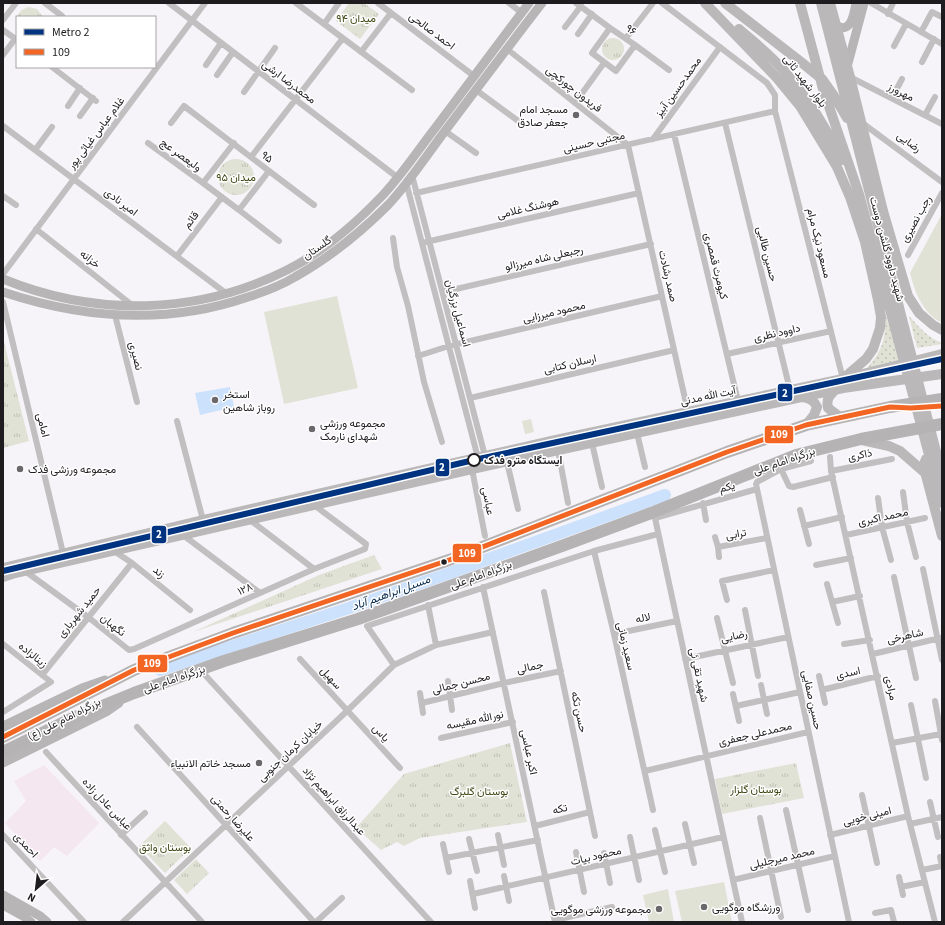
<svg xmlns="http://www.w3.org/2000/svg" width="945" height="925" viewBox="0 0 945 925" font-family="'Source Sans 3',Vazirmatn,sans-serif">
	<defs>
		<pattern id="grass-dots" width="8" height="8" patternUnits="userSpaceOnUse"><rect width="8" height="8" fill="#e0e2d5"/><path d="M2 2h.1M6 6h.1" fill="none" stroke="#c0c1b6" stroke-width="1.8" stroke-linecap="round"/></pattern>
		<pattern id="park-tufts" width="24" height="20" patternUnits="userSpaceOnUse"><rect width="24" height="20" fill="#e0e2d5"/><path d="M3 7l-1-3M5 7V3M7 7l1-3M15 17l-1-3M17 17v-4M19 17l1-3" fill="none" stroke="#c0c1b6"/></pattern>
	</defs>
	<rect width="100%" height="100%" fill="#f7f4f9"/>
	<!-- education -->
	<path fill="#f5e7ef" d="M44 765 99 823 67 856 54 847 40 861 5 823 26 801 14 781Z"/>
	<!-- grass -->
	<path fill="url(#grass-dots)" d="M886 316 901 359 866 369C884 349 884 342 886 316Z
		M909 316C919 327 928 338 942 343V344L917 348Z"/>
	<!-- park -->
	<path fill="url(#park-tufts)" d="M349 3H364L379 14 360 39 336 21Z
		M29 7 37 9 43 17H17V25C15 16 20 9 29 7Z
		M602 49a11 11 0 1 1 22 0a11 11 0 1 1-22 0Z
		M218 177a18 18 0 1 1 36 0a18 18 0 1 1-36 0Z
		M3 338 29 441 3 448Z
		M374 555 382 569 193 632 319 575Z
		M510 743 527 822 420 838 404 846 397 842 381 850 356 828 404 774Z
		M796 763 804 798 722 814 715 779Z
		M165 821 191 848 165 873 139 846Z
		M196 859 209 873 187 894 174 880Z"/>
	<!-- pitch -->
	<path fill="#e0e2d5" d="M942 214V323C923 313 915 293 910 273Z
		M337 296 358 388 284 404 264 312Z
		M531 419 534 432 525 434 522 421Z
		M724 882 732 922H682L675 891Z
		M668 889 674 922H649L643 895Z"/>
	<!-- water -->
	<path fill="#cbe1fc" d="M230 387 234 407 200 415 195 393Z"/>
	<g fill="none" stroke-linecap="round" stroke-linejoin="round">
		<!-- river -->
		<path stroke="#cbe1fc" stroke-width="12" d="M160 670 349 608 447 574 665 495"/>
		<!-- street -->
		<path stroke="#c1bfc0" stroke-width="6" d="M45 3 62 16 61 17
			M169 3 397 177
			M296 3 412 90
			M378 3 474 76
			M509 3 522 13
			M576 3 610 28
			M662 3 767 83 775 95V111L843 379
			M871 3 942 44
			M888 14 893 3
			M3 20 16 3
			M324 24 339 3
			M565 27 581 6
			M610 28 635 45 616 71 592 53Z
			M3 30 17 40
			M921 32 932 12 942 17
			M578 34 592 14
			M626 38 653 3
			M635 45 669 70
			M894 46 906 24
			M507 49 628 145 688 412
			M361 52 391 13
			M3 55 15 39
			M922 62 934 39
			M206 65 221 43
			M52 67 96 101
			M217 75 233 52
			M850 77 942 124
			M476 90 521 123
			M244 92 275 48
			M892 98 902 79
			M575 103 604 63
			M68 106 80 88
			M925 115 935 97
			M80 116 93 98
			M861 122 942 182
			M171 123 184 106 269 171 239 210 203 183 234 143
			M725 123 790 390
			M3 126 227 294
			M445 131 476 153
			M674 134 738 401
			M653 139 720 47
			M148 143 203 183
			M35 150 52 127
			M251 157 343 38
			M269 171 314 205
			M412 175 485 456
			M406 182 478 458
			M416 193 775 111
			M3 196 16 205
			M239 210 279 241
			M36 229 132 305
			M393 238 397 267 408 306 424 382 442 442
			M426 242 639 193
			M908 255 942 193
			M177 256 222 197
			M3 274 205 3
			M443 292 651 244
			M3 302 63 553
			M115 315 137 402
			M727 354 831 331
			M418 356 449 346 662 296
			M470 398 674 350
			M177 421 203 520
			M637 433 645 467
			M592 443 602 487
			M558 450 568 503
			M830 457 831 471 908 816 935 922
			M811 461 781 469 757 482 756 484 849 922
			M507 462 518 509
			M472 469 485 536
			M781 469 789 486 793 487 833 477
			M831 471 892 459
			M903 492 907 522 916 557
			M878 498 882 527 891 560
			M703 503 706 520
			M800 510 809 544
			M250 520 314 569
			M804 526 842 517
			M183 535 260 593
			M846 535 925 518
			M715 537 718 547
			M114 551 132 563 190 610
			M719 557 718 547 767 538
			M816 565 851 558
			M923 569 942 660
			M25 571 88 617 129 650 134 649 314 569 365 549 366 544 314 505
			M894 577 916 678
			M827 584 838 623
			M483 587 555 922
			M544 592 595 836
			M727 600 722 581 774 570
			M832 602 860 596
			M428 605 436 645
			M745 610 758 676
			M717 618 733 683
			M614 634 677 621
			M3 644 51 682 3 712
			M844 644 870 640
			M873 654 940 638
			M300 659 400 768
			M685 659 788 637
			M394 665 367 626 594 551
			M42 675 132 563
			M206 676 431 922
			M819 676 825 703
			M448 681 452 710
			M761 685 767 714
			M822 690 878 676
			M420 693 423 713
			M733 694 739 721
			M935 701 942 740
			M422 703 504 683 561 671
			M911 705 926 778
			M736 706 800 692
			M137 727 314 922
			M441 738 513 722
			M892 743 941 734
			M46 752 202 922
			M645 771 808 732
			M862 795 877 863
			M930 802 938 837
			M653 810 614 634 594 551 658 534
			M786 810 808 910
			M760 818 781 917
			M685 824 694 863
			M910 824 942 817
			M535 826 590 812
			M655 830 665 872
			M3 835 84 922
			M121 835 145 813
			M498 835 504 865
			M830 835 908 816
			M630 837 639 880
			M469 839 477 871
			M443 844 449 872
			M576 852 584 892
			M604 853 610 883
			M940 857 942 865
			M446 858 538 840
			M922 870 942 866
			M504 876 509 901
			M899 877 903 895
			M733 880 835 856
			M470 881 475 908
			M901 887 925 882
			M473 894 723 837
			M875 913 891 910 894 922
			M555 920 612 907
			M123 922 347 711 394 665 436 645 493 632
			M316 922 342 898
			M742 922 655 518 757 489"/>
		<!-- secondary -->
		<path stroke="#b7b5b6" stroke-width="9" d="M836 25C851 35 854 14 856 3
			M847 67 864 3
			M3 279C96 317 198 315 287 270 321 253 355 224 381 197 401 176 418 150 436 127 467 86 498 44 529 3
			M3 292C84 319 167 325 248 297 264 292 280 286 295 277 329 258 360 233 388 205 407 185 425 158 442 135 475 91 508 47 542 3
			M3 726 82 688 105 680
			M3 763 106 712 119 703
			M3 895 40 916 47 922
			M3 905 23 916 31 922"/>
		<!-- primary -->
		<path stroke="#bbb8b9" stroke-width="10" d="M705 3 777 78 800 106 837 167 850 197 865 242 878 300 881 317 880 328 873 349 866 359 845 377
			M725 3 801 62 822 79 834 96 847 118
			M800 3 823 89 859 194 942 503
			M821 3 942 475
			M830 3 850 77 883 211 908 296 919 313 933 325 942 330
			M739 29C755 43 772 56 786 73 808 99 827 129 842 160
			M836 389C829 396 826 399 828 408L840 417
			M802 397C809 398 814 400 817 407L814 415 806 425
			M862 440 889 446 900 451 924 472
			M936 456 926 459 924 464V468L942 536
			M3 568 203 520 556 440 843 379 942 354
			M3 577 15 573 472 469 843 388 942 374"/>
		<!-- highway -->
		<path stroke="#b6b3b4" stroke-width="12" d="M3 737 134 670 233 633 449 560 727 452 806 425 890 407 942 399
			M3 752 75 717 134 693 224 661 358 619 559 547 651 513 796 455 861 439 942 424"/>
		<!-- bus-1 casing -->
		<g stroke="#fff" stroke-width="8">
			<path id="bus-1" d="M3 737 134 670 233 633 449 560 727 452 806 425 890 407 911 408 942 406"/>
		</g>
		<!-- bus-1 -->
		<use href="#bus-1" stroke="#f26522" stroke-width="5"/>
		<!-- metro-1 casing -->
		<g stroke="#fff" stroke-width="9">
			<path id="metro-1" d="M3 571 474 460 942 359"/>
		</g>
		<!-- metro-1 -->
		<use href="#metro-1" stroke="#003380" stroke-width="6"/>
	</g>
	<!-- markers -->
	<g fill="#6a686b" stroke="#fff" stroke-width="1.5">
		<circle cx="576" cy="115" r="4"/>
		<circle cx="215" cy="400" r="4"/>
		<circle cx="312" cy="429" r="4"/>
		<circle cx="20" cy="469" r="4"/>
		<circle cx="259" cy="763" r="4"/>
		<circle cx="704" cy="907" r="4"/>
		<circle cx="659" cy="909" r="4"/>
	</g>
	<circle fill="#fff" stroke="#1e1c1f" stroke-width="2" cx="474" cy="460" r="6"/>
	<circle fill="#1e1c1f" stroke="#fff" stroke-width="1.5" cx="444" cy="562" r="3.5"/>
	<g text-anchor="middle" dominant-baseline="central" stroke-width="3" stroke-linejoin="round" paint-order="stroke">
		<!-- park labels -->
		<g font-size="11" fill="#404815" stroke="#fff">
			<text x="356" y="18">میدان ۹۴</text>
			<text x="236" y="177">میدان ۹۵</text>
			<text x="756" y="789">بوستان گلزار</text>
			<text x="479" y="791">بوستان گلبرگ</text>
			<text x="165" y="847">بوستان واثق</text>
		</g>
		<!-- street labels -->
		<g font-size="11" fill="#1e1c1f" stroke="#fff">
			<text transform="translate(631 30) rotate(35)">۹۶</text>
			<text transform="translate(432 31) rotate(37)">احمد صالحی</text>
			<text transform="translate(805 81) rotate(52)">بلوار شهید ثانی</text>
			<text transform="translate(289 82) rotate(37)">محمدرضا ارشی</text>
			<text transform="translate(678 87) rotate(-54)">محمدحسین آبیز</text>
			<text transform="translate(574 89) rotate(38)">فریدون چورکچی</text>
			<text transform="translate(901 92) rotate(27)">مهرورز</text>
			<text transform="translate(96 133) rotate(-53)">غلام عباس غیاثی ‌پور</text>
			<text transform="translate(594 142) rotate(-13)">مجتبی حسینی</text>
			<text transform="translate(909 142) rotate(36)">رضایی</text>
			<text transform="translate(181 155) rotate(36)">ولیعصر عج</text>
			<text transform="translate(267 157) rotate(40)">۹۵</text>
			<text transform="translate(121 202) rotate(37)">امیر نادی</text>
			<text transform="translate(528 208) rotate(-13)">هوشنگ غلامی</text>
			<text transform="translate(916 219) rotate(-61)">رجب نصیری</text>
			<text transform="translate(191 220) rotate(-53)">قائم</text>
			<text transform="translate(819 243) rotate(76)">مسعود نیک مرام</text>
			<text transform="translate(317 248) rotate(-35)">گلستان</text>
			<text transform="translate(887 249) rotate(75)">شهید داوود گلشن دوست</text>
			<text transform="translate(767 254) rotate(76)">حسین طالبی</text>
			<text transform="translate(544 258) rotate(-13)">رجبعلی شاه میرزالو</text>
			<text transform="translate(90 259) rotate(39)">خزانه</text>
			<text transform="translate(716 266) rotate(76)">کیومرث قمصری</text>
			<text transform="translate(668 276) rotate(77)">صمد رشادت</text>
			<text transform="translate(554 312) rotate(-13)">محمود میرزایی</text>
			<text transform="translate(458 313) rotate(75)">اسماعیل بزرگیان</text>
			<text transform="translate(777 333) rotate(-13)">داوود نظری</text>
			<text transform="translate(136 356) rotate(76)">نصیری</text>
			<text transform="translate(570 364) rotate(-13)">ارسلان کتابی</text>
			<text transform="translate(708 396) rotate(-12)">آیت الله مدنی</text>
			<text transform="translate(43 425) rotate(76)">امامی</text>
			<text transform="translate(860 455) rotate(-11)">ذاکری</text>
			<text transform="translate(784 461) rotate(-19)">بزرگراه امام علی</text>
			<text transform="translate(727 487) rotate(-15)">یکم</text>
			<text transform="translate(488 501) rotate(79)">عباسی</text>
			<text transform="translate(883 517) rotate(-12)">محمد اکبری</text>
			<text transform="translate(736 534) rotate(-10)">ترابی</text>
			<text transform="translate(159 572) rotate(39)">زند</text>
			<text transform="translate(481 575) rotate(-20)">بزرگراه امام علی</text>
			<text transform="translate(245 589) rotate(-24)">۱۲۸</text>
			<text transform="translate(79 612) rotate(-51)">حمید شهریاری</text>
			<text transform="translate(643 618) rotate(-12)">لاله</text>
			<text transform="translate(113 625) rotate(39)">نگهبان</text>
			<text transform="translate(734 636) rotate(-12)">رضایی</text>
			<text transform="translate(905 636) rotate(-13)">شاهرخی</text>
			<text transform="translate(626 646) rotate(77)">سعید زمانی</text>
			<text transform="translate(33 655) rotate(39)">زینالزاده</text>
			<text transform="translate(530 667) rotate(-12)">جمالی</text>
			<text transform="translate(848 673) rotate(-13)">اسدی</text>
			<text transform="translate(699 675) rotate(78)">شهید تقی ئی</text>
			<text transform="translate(331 678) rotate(48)">سهیل</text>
			<text transform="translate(174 679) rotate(-19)">بزرگراه امام علی</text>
			<text transform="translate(461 683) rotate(-14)">محسن جمالی</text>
			<text transform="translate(891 688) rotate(78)">مرادی</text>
			<text transform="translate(812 700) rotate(78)">حسین صفایی</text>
			<text transform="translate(579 712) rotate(78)">حسن تکه</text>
			<text transform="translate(64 719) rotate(-27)">بزرگراه امام علی (ع)</text>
			<text transform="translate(475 720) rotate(-12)">نورالله مقیسه</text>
			<text transform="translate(381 733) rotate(47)">یاس</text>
			<text transform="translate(755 734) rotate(-13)">محمدعلی جعفری</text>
			<text transform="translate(290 751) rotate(-43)">خیابان کرمان جنوبی</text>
			<text transform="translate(529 752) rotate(78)">اکبر عباسی</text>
			<text transform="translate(334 801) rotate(48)">عبدالرزاق ابراهیم نژاد</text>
			<text transform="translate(107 804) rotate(47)">عباس عادل زاده</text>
			<text transform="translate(560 809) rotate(-14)">تکه</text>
			<text transform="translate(867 816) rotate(-14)">امینی خویی</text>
			<text transform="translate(233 818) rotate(48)">علیرضا رحمتی</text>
			<text transform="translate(26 845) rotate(47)">احمدی</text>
			<text transform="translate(596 856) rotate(-13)">محمود بیات</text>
			<text transform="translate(782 858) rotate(-13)">محمد میرجلیلی</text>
		</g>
		<!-- poi labels -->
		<g font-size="11" fill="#1e1c1f" stroke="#fff" text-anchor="start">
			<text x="568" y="109" text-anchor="end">مسجد امام<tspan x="568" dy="13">جعفر صادق</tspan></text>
			<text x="223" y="394">استخر<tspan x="223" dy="13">روباز شاهین</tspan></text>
			<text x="320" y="423">مجموعه ورزشی<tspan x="320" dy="13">شهدای نارمک</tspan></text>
			<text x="28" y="469">مجموعه ورزشی فدک</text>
			<text x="251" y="763" text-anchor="end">مسجد خاتم الانبیاء</text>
			<text x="712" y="907">ورزشگاه موگویی</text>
			<text x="651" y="909" text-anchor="end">مجموعه ورزشی موگویی</text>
		</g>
		<!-- stop labels -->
		<g font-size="11" font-weight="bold" fill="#1e1c1f" stroke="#fff" text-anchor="start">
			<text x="484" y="460">ایستگاه مترو فدک</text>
		</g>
		<!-- water labels -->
		<g font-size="12" font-style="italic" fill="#0c2f51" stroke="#fff">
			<text transform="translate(391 593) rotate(-20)">مسیل ابراهیم آباد</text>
		</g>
	</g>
	<g stroke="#fff" stroke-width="1.5">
		<rect x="777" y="383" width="16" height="19" rx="4" fill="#003380"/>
		<rect x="764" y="425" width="30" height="19" rx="4" fill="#f26522"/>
		<rect x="435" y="458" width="15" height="19" rx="4" fill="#003380"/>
		<rect x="151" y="525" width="16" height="19" rx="4" fill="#003380"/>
		<rect x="452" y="543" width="30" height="20" rx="4" fill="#f26522"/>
		<rect x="137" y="654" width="31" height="19" rx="4" fill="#f26522"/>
	</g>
	<g font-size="11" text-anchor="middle" font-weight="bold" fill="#fff">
		<text x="785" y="397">2</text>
		<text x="779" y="438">109</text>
		<text x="442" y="471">2</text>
		<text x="159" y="538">2</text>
		<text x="467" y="557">109</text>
		<text x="152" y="667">109</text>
	</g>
	<!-- border -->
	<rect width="945" height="925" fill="none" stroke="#1e1c1f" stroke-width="8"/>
	<!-- legend -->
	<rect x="16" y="16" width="140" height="52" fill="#ffffff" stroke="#a5a4a5"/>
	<rect x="24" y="29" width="20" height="6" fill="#003380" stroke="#a5a4a5"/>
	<text x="52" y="36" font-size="12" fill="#1e1c1f">Metro 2</text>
	<rect x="24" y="49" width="20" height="6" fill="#f26522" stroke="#a5a4a5"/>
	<text x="52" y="56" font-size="12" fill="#1e1c1f">109</text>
	<!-- north arrow -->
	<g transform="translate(36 889) rotate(208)" stroke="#ffffff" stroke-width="3" paint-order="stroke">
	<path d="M0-3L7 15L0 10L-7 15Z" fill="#1e1c1f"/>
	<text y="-6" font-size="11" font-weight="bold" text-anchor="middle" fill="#1e1c1f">N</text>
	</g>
</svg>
